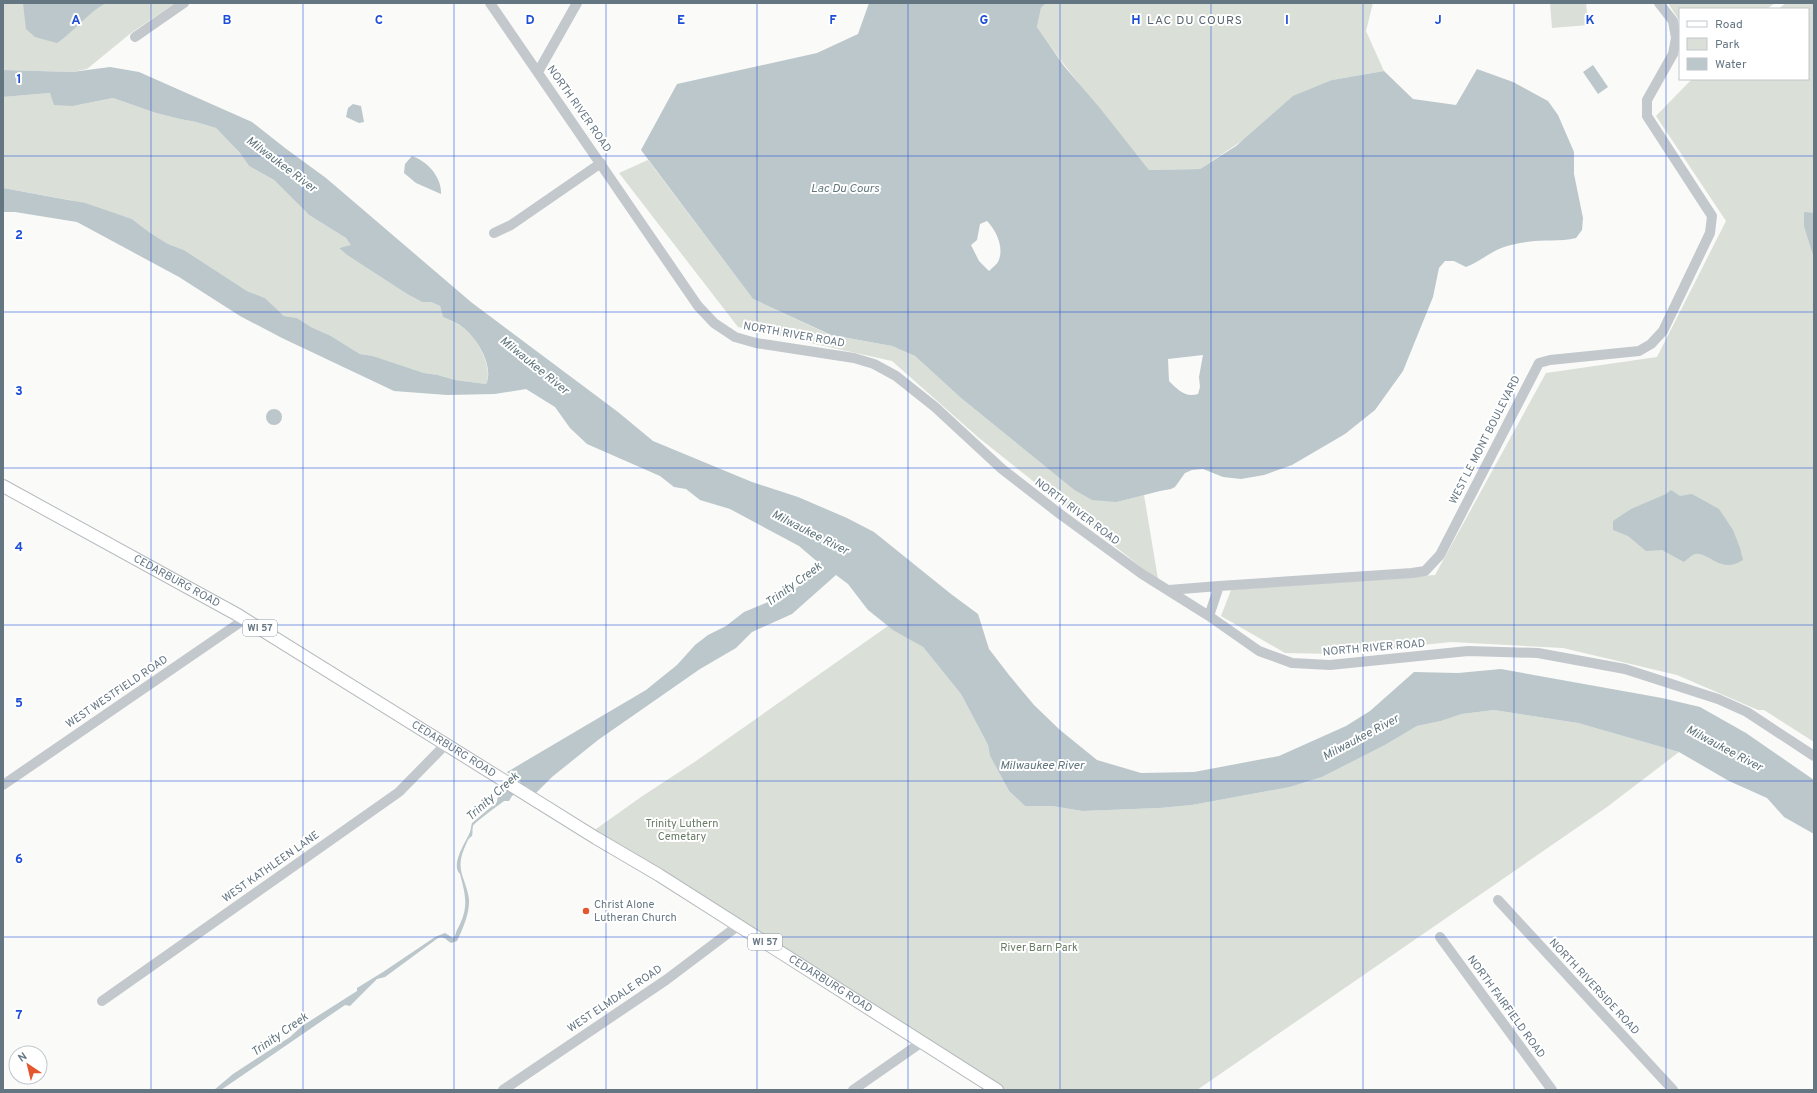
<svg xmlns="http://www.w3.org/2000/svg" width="1817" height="1093" viewBox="0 0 1817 1093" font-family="Overpass,sans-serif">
	<rect width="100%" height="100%" fill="#fafaf8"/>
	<!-- green -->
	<path fill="#dadfd7" d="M3 3H175L131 33 87 69 72 72 3 70Z
		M1046 3H1373L1366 31 1384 71 1332 80 1200 169 1149 170C1111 122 1071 77 1037 27L1041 8Z
		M1550 3H1586L1588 25 1552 28Z
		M1668 3H1775L1767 9H1680V22Z
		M1786 3H1814V742L1764 710H1758L1677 675 1563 648 1451 642 1336 654 1285 653 1221 616 1231 590 1435 575 1546 373 1657 357 1726 221 1656 116 1692 79H1808V9H1778Z
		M50 93 73 106 113 98 156 113 180 119 196 122 216 128 240 153 249 166 274 180 309 215 346 238 352 245 339 248 347 255 407 294 422 302H431L440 306 443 317C452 321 460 325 467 331 479 342 493 368 486 384L455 380 438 375 424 373 373 356 360 354 331 336 311 327 297 318 284 316 265 298 247 291 184 250 168 244 149 232 132 219 70 200 3 188V97Z
		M648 160 753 299 830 335 892 346 915 356 961 398 1073 489 1117 502 1144 495 1158 579 1161 583 979 438 892 361 738 327 619 173Z
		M888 626 923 647 961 694 988 745 990 756 1009 791 1025 806H1052L1082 811 1160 808 1192 805 1290 787 1322 777 1385 745 1417 726 1441 721 1462 714 1494 710 1578 723 1679 752 1607 807 1197 1090H997L589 834 641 797 696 761Z"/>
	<!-- water -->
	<path fill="#bbc7cb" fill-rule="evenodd" d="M23 3H106C87 13 75 31 57 43L35 37 26 29Z
		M869 3H1046L1041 8 1037 27 1064 66 1099 107 1149 170 1200 169 1236 146 1293 96 1332 80 1384 71 1413 99 1456 105 1477 69 1513 82 1548 101 1558 115 1574 152V174L1583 218 1582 230 1576 238C1560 242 1543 239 1526 242 1515 244 1503 246 1493 252 1484 257 1476 263 1466 267L1454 261H1445L1439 268 1433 297 1403 371 1375 410 1345 434 1292 465 1264 475 1241 479 1223 477 1203 469 1192 470 1185 473 1175 487 1171 489 1160 491 1117 502 1092 500 1073 489 961 398 915 356 892 346 831 335 753 299 641 150 677 84 817 53 858 34ZM987 221C996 230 1005 248 998 262 996 265 992 268 989 271L979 261 971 245 977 240 980 224ZM1203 355 1199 377 1200 387 1198 394C1185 398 1177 389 1169 381L1168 359Z
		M1593 65 1608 87 1598 94 1583 72Z
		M110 67 139 72 252 122 285 148 326 178 471 302 618 412 653 441 752 482 798 497 847 518 874 532 951 594 978 614 989 649 1009 675 1034 705 1060 730 1097 760 1141 773 1194 772 1279 756 1346 726 1370 711 1414 672 1458 673 1501 669 1662 698 1700 707 1746 733 1814 780V834L1784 817 1767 798 1729 781 1679 752 1578 723 1494 710 1462 714 1441 721 1417 726 1385 745 1322 777 1290 787 1192 805 1160 808 1082 811 1052 806H1025L1009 791 990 756 988 745 961 694 923 647 893 630 868 610 848 584 836 575 792 614 752 632 736 648 700 669 598 740 552 777 536 793 526 786 512 796 509 801H504C499 805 475 822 473 826 472 829 473 833 472 836 467 839 467 843 464 849 455 871 466 878 469 899 470 912 463 929 457 941L451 943C446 940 445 936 438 938L385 977 377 979 350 1006 345 1005 221 1090H214L233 1074 290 1037 302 1026 357 991V988L383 972 435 937 445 933 453 938C456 936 455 934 457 930 469 908 466 897 460 874 450 864 466 842 470 832 471 829 471 826 472 823L497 802 498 795 505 792 521 782 507 772 646 690 677 665 695 645 708 635 726 626 744 612 790 593 814 574 820 564 799 546 730 509 700 500 686 489 674 487 660 476 587 444 570 428 555 407 526 389 495 394 447 395 394 391 282 338 240 316 179 277 77 222 15 212H3V188L85 203 132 219 149 232 168 244 184 250 247 291 265 298 284 316 297 318 311 327 331 336 360 354 373 356 424 373 438 375 455 380 486 384C494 368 479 342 467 331 460 324 452 321 443 317L440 306 431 302H422L407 294 347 255 339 248 351 245 346 238 309 215 274 180 249 166 240 153 216 128 196 122 180 119 156 113 113 98 73 106 54 105 50 93 3 97V70L72 72Z
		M353 104 361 106 364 122 359 123 346 117 348 108Z
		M412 156C427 161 442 177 441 194L416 183 404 173 405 164Z
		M1804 212 1814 213V258L1804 226Z
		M266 417a8 8 0 1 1 16 0a8 8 0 1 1-16 0Z
		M1671 490 1680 496 1692 494 1719 509 1733 530 1740 548 1743 560C1721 575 1708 551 1695 554 1691 555 1687 560 1684 562L1662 550 1646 551 1628 536 1613 530V521L1631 509 1666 494Z"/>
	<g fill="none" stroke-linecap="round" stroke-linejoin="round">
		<!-- major casing -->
		<g stroke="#b5babe" stroke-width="14">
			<g id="major">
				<path id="s1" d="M3 486 238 615 596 838 659 875 997 1090"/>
			</g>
		</g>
		<!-- minor -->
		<path stroke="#c3c8cc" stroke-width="10" d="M490 3 698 306 714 323 735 337 756 343 854 358 874 364 896 376 935 407 1002 469 1060 514 1142 574 1209 616 1259 651 1292 663 1330 665 1468 651 1538 653 1625 669 1718 699 1747 712 1814 756
			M135 37 184 3
			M538 72 577 3
			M494 233 511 225 601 163
			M1169 590 1219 586
			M1209 616 1219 586 1412 573 1425 571 1440 555 1539 363 1550 360 1639 351 1651 344 1663 331 1710 233 1712 216 1647 116V100L1673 54 1676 38 1673 21 1659 3
			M3 785 245 619
			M1498 900 1673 1090
			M1440 937 1552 1090
			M102 1001 399 792 446 744
			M503 1090 666 980 739 925
			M853 1090 922 1042"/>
		<!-- major -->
		<use href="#major" stroke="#fff" stroke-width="12"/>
	</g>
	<!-- grid -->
	<path fill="none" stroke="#1d4ed8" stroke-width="1" stroke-opacity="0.55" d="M151 3V1090M303 3V1090M454 3V1090M606 3V1090M757 3V1090M908 3V1090M1060 3V1090M1211 3V1090M1363 3V1090M1514 3V1090M1666 3V1090M3 156H1814M3 312H1814M3 468H1814M3 625H1814M3 781H1814M3 937H1814"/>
	<!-- markers -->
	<circle fill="#e4572e" stroke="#fff" stroke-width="1.5" cx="586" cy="911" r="4"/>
	<g text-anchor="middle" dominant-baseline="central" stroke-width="4" stroke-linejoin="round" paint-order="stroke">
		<!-- shield labels -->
		<g fill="#fff" stroke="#939fa8" stroke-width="1">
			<rect x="243" y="620" width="34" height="16" rx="3"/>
			<rect x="748" y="934" width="34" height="16" rx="3"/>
		</g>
		<g font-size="10" font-weight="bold" fill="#657683">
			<text x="260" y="628">WI 57</text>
			<text x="765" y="942">WI 57</text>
		</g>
		<!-- street labels -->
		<g font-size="11" fill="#657683" stroke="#fff">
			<text transform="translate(579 109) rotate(55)">NORTH RIVER ROAD</text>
			<text transform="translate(794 335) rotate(10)">NORTH RIVER ROAD</text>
			<text transform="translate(1485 440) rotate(-63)">WEST LE MONT BOULEVARD</text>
			<text transform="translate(1077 512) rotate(37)">NORTH RIVER ROAD</text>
			<text stroke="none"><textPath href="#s1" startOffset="198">CEDARBURG ROAD</textPath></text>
			<text transform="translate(1374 648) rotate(-5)">NORTH RIVER ROAD</text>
			<text transform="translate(117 692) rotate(-34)">WEST WESTFIELD ROAD</text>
			<text stroke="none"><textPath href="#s1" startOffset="522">CEDARBURG ROAD</textPath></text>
			<text transform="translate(271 867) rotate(-35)">WEST KATHLEEN LANE</text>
			<text stroke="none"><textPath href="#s1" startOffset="966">CEDARBURG ROAD</textPath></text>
			<text transform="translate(1594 987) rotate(47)">NORTH RIVERSIDE ROAD</text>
			<text transform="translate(615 999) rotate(-34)">WEST ELMDALE ROAD</text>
			<text transform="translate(1506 1007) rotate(54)">NORTH FAIRFIELD ROAD</text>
		</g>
		<!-- park labels -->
		<g font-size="11" fill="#687a64" stroke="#fff">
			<text x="682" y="824">Trinity Luthern<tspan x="682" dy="13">Cemetary</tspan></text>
			<text x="1039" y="948">River Barn Park</text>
		</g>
		<!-- poi labels -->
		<g font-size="11" fill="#657683" stroke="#fff" text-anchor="start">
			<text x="594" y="905">Christ Alone<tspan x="594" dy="13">Lutheran Church</tspan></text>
		</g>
		<!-- neighbourhood labels -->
		<g font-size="12" letter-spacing="1" fill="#57646e" stroke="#fff">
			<text x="1195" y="21">LAC DU COURS</text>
		</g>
		<!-- water labels -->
		<g font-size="12" font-style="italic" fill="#60757c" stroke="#fff">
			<text transform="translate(281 165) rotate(37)">Milwaukee River</text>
			<text x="845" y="189">Lac Du Cours</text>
			<text transform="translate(534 366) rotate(39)">Milwaukee River</text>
			<text transform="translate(810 533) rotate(27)">Milwaukee River</text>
			<text transform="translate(794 585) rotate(-36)">Trinity Creek</text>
			<text transform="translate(1361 738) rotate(-28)">Milwaukee River</text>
			<text transform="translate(1724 749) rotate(28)">Milwaukee River</text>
			<text x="1042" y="766">Milwaukee River</text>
			<text transform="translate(493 797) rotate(-42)">Trinity Creek</text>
			<text transform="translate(280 1035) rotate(-35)">Trinity Creek</text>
		</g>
	</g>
	<g font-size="13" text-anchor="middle" font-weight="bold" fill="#1d4ed8" stroke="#fff" stroke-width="4" stroke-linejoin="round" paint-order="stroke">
		<text x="76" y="24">A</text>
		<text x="227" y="24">B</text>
		<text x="379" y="24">C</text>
		<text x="530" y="24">D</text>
		<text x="681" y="24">E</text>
		<text x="833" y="24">F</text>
		<text x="984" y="24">G</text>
		<text x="1136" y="24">H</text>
		<text x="1287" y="24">I</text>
		<text x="1438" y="24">J</text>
		<text x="1590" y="24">K</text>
		<text x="19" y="83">1</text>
		<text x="19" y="239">2</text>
		<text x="19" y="395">3</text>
		<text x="19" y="551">4</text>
		<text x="19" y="707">5</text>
		<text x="19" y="863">6</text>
		<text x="19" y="1019">7</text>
	</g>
	<!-- border -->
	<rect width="1817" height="1093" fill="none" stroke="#657683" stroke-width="8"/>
	<!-- legend -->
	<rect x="1679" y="8" width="130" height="72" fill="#ffffff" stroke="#c1c8cd"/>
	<rect x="1687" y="21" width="20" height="6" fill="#ffffff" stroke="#c1c8cd"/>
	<text x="1715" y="28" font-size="12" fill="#657683">Road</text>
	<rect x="1687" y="38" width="20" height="12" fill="#dadfd7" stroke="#c1c8cd"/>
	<text x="1715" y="48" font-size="12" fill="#657683">Park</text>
	<rect x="1687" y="58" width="20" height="12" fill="#bbc7cb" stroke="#c1c8cd"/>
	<text x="1715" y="68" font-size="12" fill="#657683">Water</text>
	<!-- north arrow -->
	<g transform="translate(28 1065) rotate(325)"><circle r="19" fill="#ffffff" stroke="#c1c8cd"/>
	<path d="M0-3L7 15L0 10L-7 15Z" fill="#e4572e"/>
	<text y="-6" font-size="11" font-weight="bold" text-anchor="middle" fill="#657683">N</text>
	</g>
</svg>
